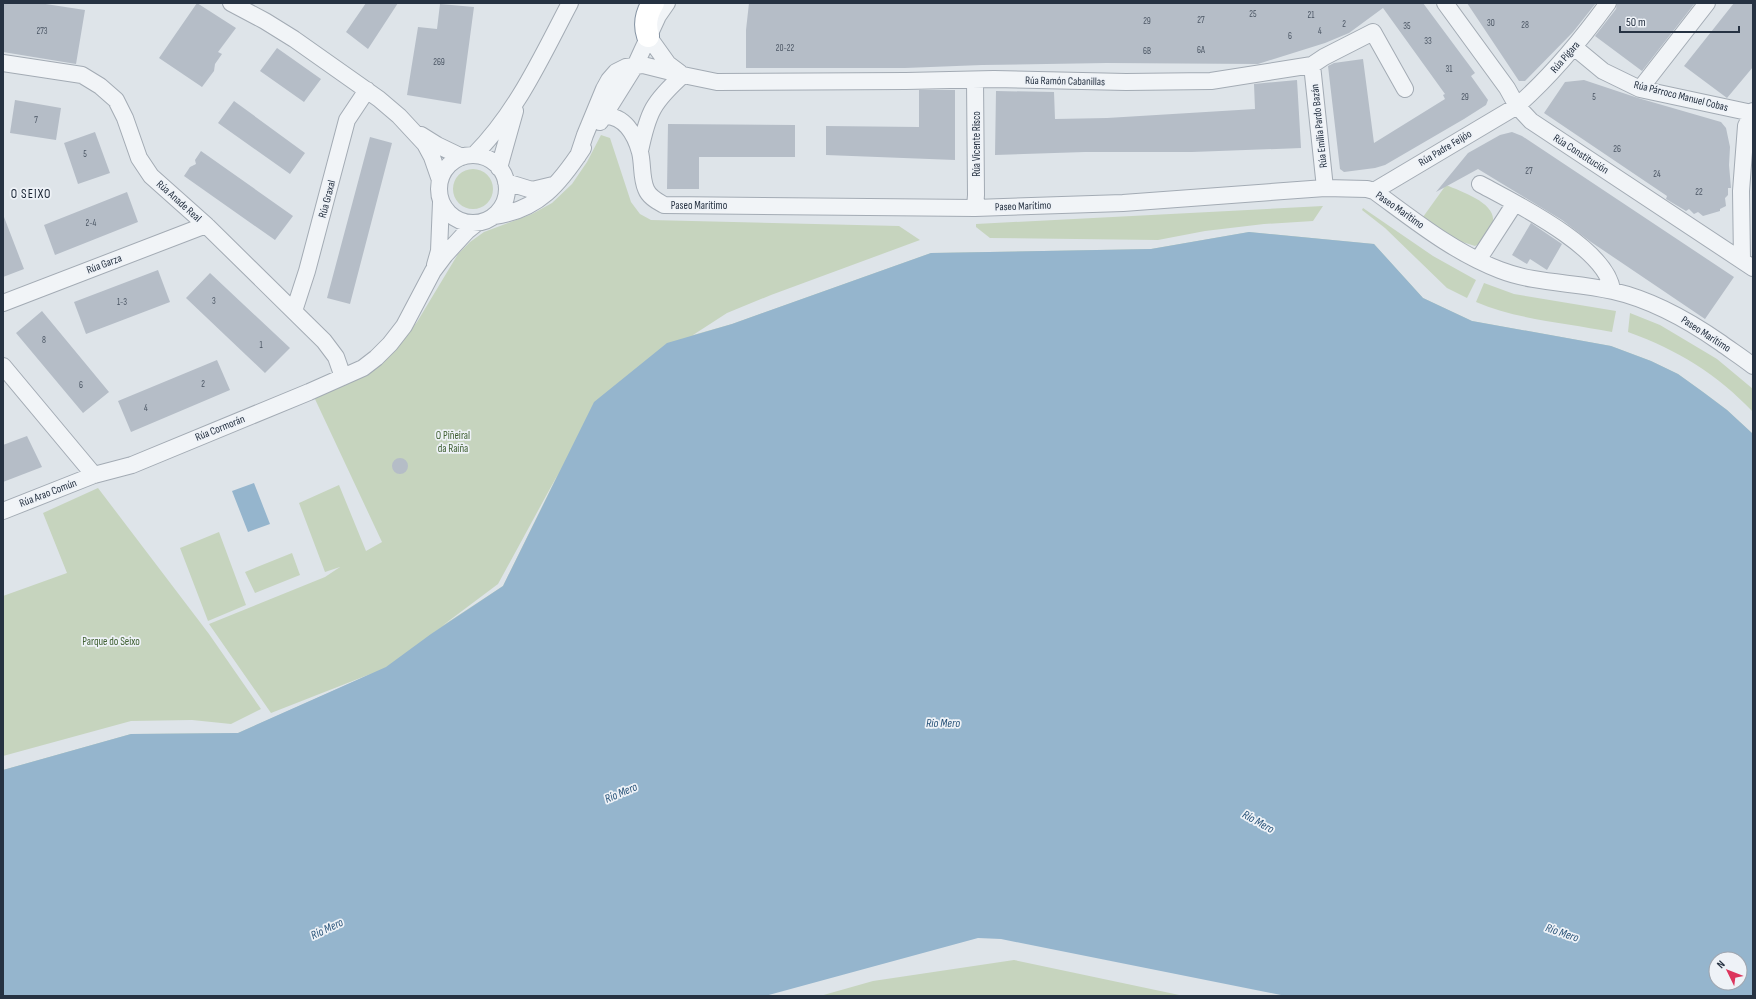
<svg xmlns="http://www.w3.org/2000/svg" width="1756" height="999" viewBox="0 0 1756 999" font-family="'Sofia Sans Condensed',sans-serif">
	<rect width="100%" height="100%" fill="#dee4e9"/>
	<!-- green -->
	<path fill="#c6d4be" fill-rule="evenodd" d="M601 135 610 138 631 202 640 214 651 220 899 226 920 240 771 295 727 313 693 335 732 324 931 253 1151 249 1249 232 1374 244 1423 298 1472 321 1611 346 1651 361 1678 374 1703 392 1727 410 1753 434 361 782 3 770 131 734 238 733 373 673 271 713 209 624 325 577 340 567 325 572 299 503 339 485 366 551 382 542 314 397 389 355 417 322 458 254 470 242 484 232 532 214 552 203 572 184 587 162ZM558 474 503 586 442 626 498 584Z
		M453 189a20 20 0 1 1 40 0a20 20 0 1 1-40 0Z
		M1446 185C1465 193 1508 207 1488 232 1484 237 1481 243 1475 246L1456 240 1423 217Z
		M1323 206 1313 221 1264 224 1205 231 1158 240 990 238 976 227V224Z
		M1363 208 1433 256 1476 280 1467 298 1447 288 1385 228 1362 210Z
		M1484 283 1514 294 1616 311 1612 332C1567 323 1518 320 1476 302Z
		M1630 313 1660 325 1717 359 1753 389V412C1717 374 1678 350 1628 332Z
		M98 488 209 634 261 709 231 724 192 720 131 721 3 756V596L67 573 43 513Z
		M219 532 246 605 208 621 180 548Z
		M292 553 300 575 255 593 245 572Z
		M1014 960 1184 996H820L873 981Z"/>
	<!-- water -->
	<path fill="#95b5cd" fill-rule="evenodd" d="M1249 232 1374 244 1423 298 1472 321 1611 346 1651 361 1678 374 1703 392 1727 410 1753 434V996H1286L1001 939 978 938 765 996H3V770L131 734 238 733 386 667 431 634 503 586 594 402 667 343 732 324 931 253 1151 249ZM1716 959H1740V983H1716Z
		M254 483 270 524 248 532 232 491Z"/>
	<!-- building -->
	<path fill="#b5bdc7" d="M3 3H39L85 10 76 64 3 52Z
		M197 3 236 28 218 52 222 54 215 64 214 71 202 87 159 58Z
		M366 3H398L368 49 346 32Z
		M749 3H1423L1475 73 1471 76 1488 100 1486 105 1464 119 1385 165 1375 168 1344 172 1340 169 1328 66 1334 63 1363 59 1374 143 1445 99 1443 95 1445 94 1383 8 1349 33 1325 43 1258 64 1107 63 982 65 905 68H746V30Z
		M1467 3H1596L1573 32 1525 81H1519Z
		M1617 3H1695L1642 71 1595 36 1616 9Z
		M1734 3H1753V67L1727 98 1684 66Z
		M440 4 474 7 461 104 407 95 418 27 437 29Z
		M277 48 321 79 304 102 260 71Z
		M1297 80 1301 148 1192 152H1085L995 155 996 91 1054 92 1055 119 1107 118 1255 109 1254 84Z
		M1584 80 1638 98 1721 122 1726 128 1730 147 1729 165 1731 188H1728V195L1725 198 1726 206 1720 209V211L1703 216 1698 212 1694 214 1689 209 1686 211 1666 199 1667 196 1544 113 1565 82Z
		M919 90H955V160L826 155V126L919 127Z
		M15 100 61 108 56 140 10 133Z
		M234 101 305 153 290 174 218 123Z
		M668 124 795 125V157H699V189H667Z
		M95 132 110 173 78 184 64 143Z
		M1512 132 1522 136 1734 277 1705 319 1591 242 1562 220 1478 169 1436 192 1468 153 1500 135Z
		M370 137 392 143 350 304 327 298Z
		M201 151 293 216 275 240 184 176 190 167 196 164 195 160Z
		M127 192 138 222 55 255 44 225Z
		M4 217 24 269 3 277V218Z
		M1531 223 1562 244 1547 270 1530 259 1527 264 1512 255Z
		M158 270 170 302 86 334 74 302Z
		M210 273 290 348 265 373 186 298Z
		M42 311 109 392 83 413 16 333Z
		M217 360 230 390 131 432 118 401Z
		M27 436 42 467 3 482V445Z
		M392 466a8 8 0 1 1 16 0a8 8 0 1 1-16 0Z"/>
	<g fill="none" stroke-linecap="round" stroke-linejoin="round">
		<!-- street casing -->
		<g stroke="#a3abb4" stroke-width="18">
			<path id="street" d="M231 3 265 21 294 39 379 99 399 116 425 144 432 157 440 180
				M1445 3 1507 88 1517 106 1531 121 1753 268
				M648 36 668 64 680 73
				M1574 47 1603 71 1640 89 1752 113
				M3 63 82 75 100 86 116 100 125 118 139 158 151 176 206 225 324 341 336 357 343 377
				M1312 65 1325 188
				M975 80 976 195 975 208
				M1640 89 1707 3
				M604 116C624 115 635 134 640 152 643 164 641 178 646 189 649 197 657 201 664 205L975 208 1123 203 1325 188 1367 189 1374 191C1414 220 1453 252 1500 270 1536 284 1575 282 1613 291 1653 300 1688 320 1721 343 1732 351 1743 358 1753 366
				M600 122 635 66 658 16 667 3
				M421 135 437 145 462 157
				M640 151C648 112 653 102 683 75
				M474 155C517 112 542 56 570 3
				M439 189a34 34 0 1 1 68 0a34 34 0 1 1-68 0Z
				M578 156 585 135 604 89 609 80 616 72 626 67 635 66 643 65 683 75 717 82 906 81 994 79 1126 82 1211 81 1312 65 1324 57 1373 32 1405 89
				M499 168 515 111
				M506 182 532 190 553 185
				M1480 184C1515 203 1607 248 1612 290
				M1374 191 1517 106C1551 76 1581 40 1608 3
				M494 216C539 210 560 183 583 148
				M1478 260 1515 203
				M1742 260 1741 191 1746 126 1753 111
				M435 265 439 251 441 202
				M3 303 206 225
				M294 311 307 271 347 120 367 90
				M3 366 94 475
				M3 511 94 475 132 465 309 392 363 368 376 358 390 344 404 326 433 271 445 255 467 231 477 223"/>
		</g>
		<!-- highway casing -->
		<g stroke="#8492a2" stroke-width="24">
			<path id="highway" d="M648 36C644 24 646 14 653 3"/>
		</g>
		<!-- street -->
		<use href="#street" stroke="#f1f4f7" stroke-width="16"/>
		<!-- highway -->
		<use href="#highway" stroke="#fff" stroke-width="22"/>
	</g>
	<g text-anchor="middle" dominant-baseline="central" stroke-width="3.5" stroke-linejoin="round" paint-order="stroke">
		<!-- number labels -->
		<g font-size="9" fill="#4a5563">
			<text x="1253" y="14">25</text>
			<text x="1311" y="15">21</text>
			<text x="1201" y="20">27</text>
			<text x="1147" y="21">29</text>
			<text x="1491" y="23">30</text>
			<text x="1344" y="24">2</text>
			<text x="1525" y="25">28</text>
			<text x="1407" y="26">35</text>
			<text x="42" y="31">273</text>
			<text x="1320" y="31">4</text>
			<text x="1290" y="36">6</text>
			<text x="1428" y="41">33</text>
			<text x="785" y="48">20-22</text>
			<text x="1201" y="50">6A</text>
			<text x="1147" y="51">6B</text>
			<text x="439" y="62">269</text>
			<text x="1449" y="69">31</text>
			<text x="1465" y="97">29</text>
			<text x="1594" y="97">5</text>
			<text x="36" y="120">7</text>
			<text x="1617" y="149">26</text>
			<text x="85" y="154">5</text>
			<text x="1529" y="171">27</text>
			<text x="1657" y="174">24</text>
			<text x="1699" y="192">22</text>
			<text x="91" y="223">2-4</text>
			<text x="214" y="301">3</text>
			<text x="122" y="302">1-3</text>
			<text x="44" y="340">8</text>
			<text x="261" y="345">1</text>
			<text x="203" y="384">2</text>
			<text x="81" y="385">6</text>
			<text x="146" y="408">4</text>
		</g>
		<!-- street labels -->
		<g font-size="11" fill="#263242" stroke="#eef2f7">
			<text transform="translate(1565 57) rotate(-49)">Rúa Pígara</text>
			<text transform="translate(1065 81) rotate(1)">Rúa Ramón Cabanillas</text>
			<text transform="translate(1681 96) rotate(14)">Rúa Párroco Manuel Cobas</text>
			<text transform="translate(1319 126) rotate(-96)">Rúa Emilia Pardo Bazán</text>
			<text transform="translate(976 144) rotate(-90)">Rúa Vicente Risco</text>
			<text transform="translate(1445 148) rotate(-31)">Rúa Padre Feijóo</text>
			<text transform="translate(1581 154) rotate(33)">Rúa Constitución</text>
			<text transform="translate(327 199) rotate(-75)">Rúa Graxal</text>
			<text transform="translate(179 201) rotate(42)">Rúa Anade Real</text>
			<text x="699" y="205">Paseo Marítimo</text>
			<text transform="translate(1023 206) rotate(-2)">Paseo Marítimo</text>
			<text transform="translate(1400 210) rotate(35)">Paseo Marítimo</text>
			<text transform="translate(104 264) rotate(-21)">Rúa Garza</text>
			<text transform="translate(1706 334) rotate(33)">Paseo Marítimo</text>
			<text transform="translate(220 428) rotate(-22)">Rúa Cormorán</text>
			<text transform="translate(48 493) rotate(-21)">Rúa Arao Común</text>
		</g>
		<!-- park labels -->
		<g font-size="11" fill="#3e5f31" stroke="#eef2f7">
			<text x="453" y="435">O Piñeiral<tspan x="453" dy="13">da Raíña</tspan></text>
			<text x="111" y="641">Parque do Seixo</text>
		</g>
		<!-- water labels -->
		<g font-size="12" font-style="italic" fill="#2b557a" stroke="#eef2f7">
			<text x="943" y="723">Río Mero</text>
			<text transform="translate(621 793) rotate(-23)">Río Mero</text>
			<text transform="translate(1258 822) rotate(29)">Río Mero</text>
			<text transform="translate(327 929) rotate(-25)">Río Mero</text>
			<text transform="translate(1562 933) rotate(19)">Río Mero</text>
		</g>
		<!-- quarter labels -->
		<g font-size="13" letter-spacing="1" fill="#182333" stroke="#eef2f7">
			<text x="31" y="194">O SEIXO</text>
		</g>
	</g>
	<!-- border -->
	<rect width="1756" height="999" fill="none" stroke="#263242" stroke-width="8"/>
	<!-- north arrow -->
	<g transform="translate(1728 971) rotate(313)"><circle r="19" fill="#eef2f7" stroke="#9ea5af"/>
	<path d="M0-3L7 15L0 10L-7 15Z" fill="#dc355d"/>
	<text y="-6" font-size="11" font-weight="bold" text-anchor="middle" fill="#263242">N</text>
	</g>
	<!-- scale -->
	<path d="M1620 26v6h119v-6" fill="none" stroke="#263242" stroke-width="2"/>
	<text x="1626" y="26" font-size="12" fill="#263242" stroke="#eef2f7" stroke-width="3" paint-order="stroke">50 m</text>
</svg>
